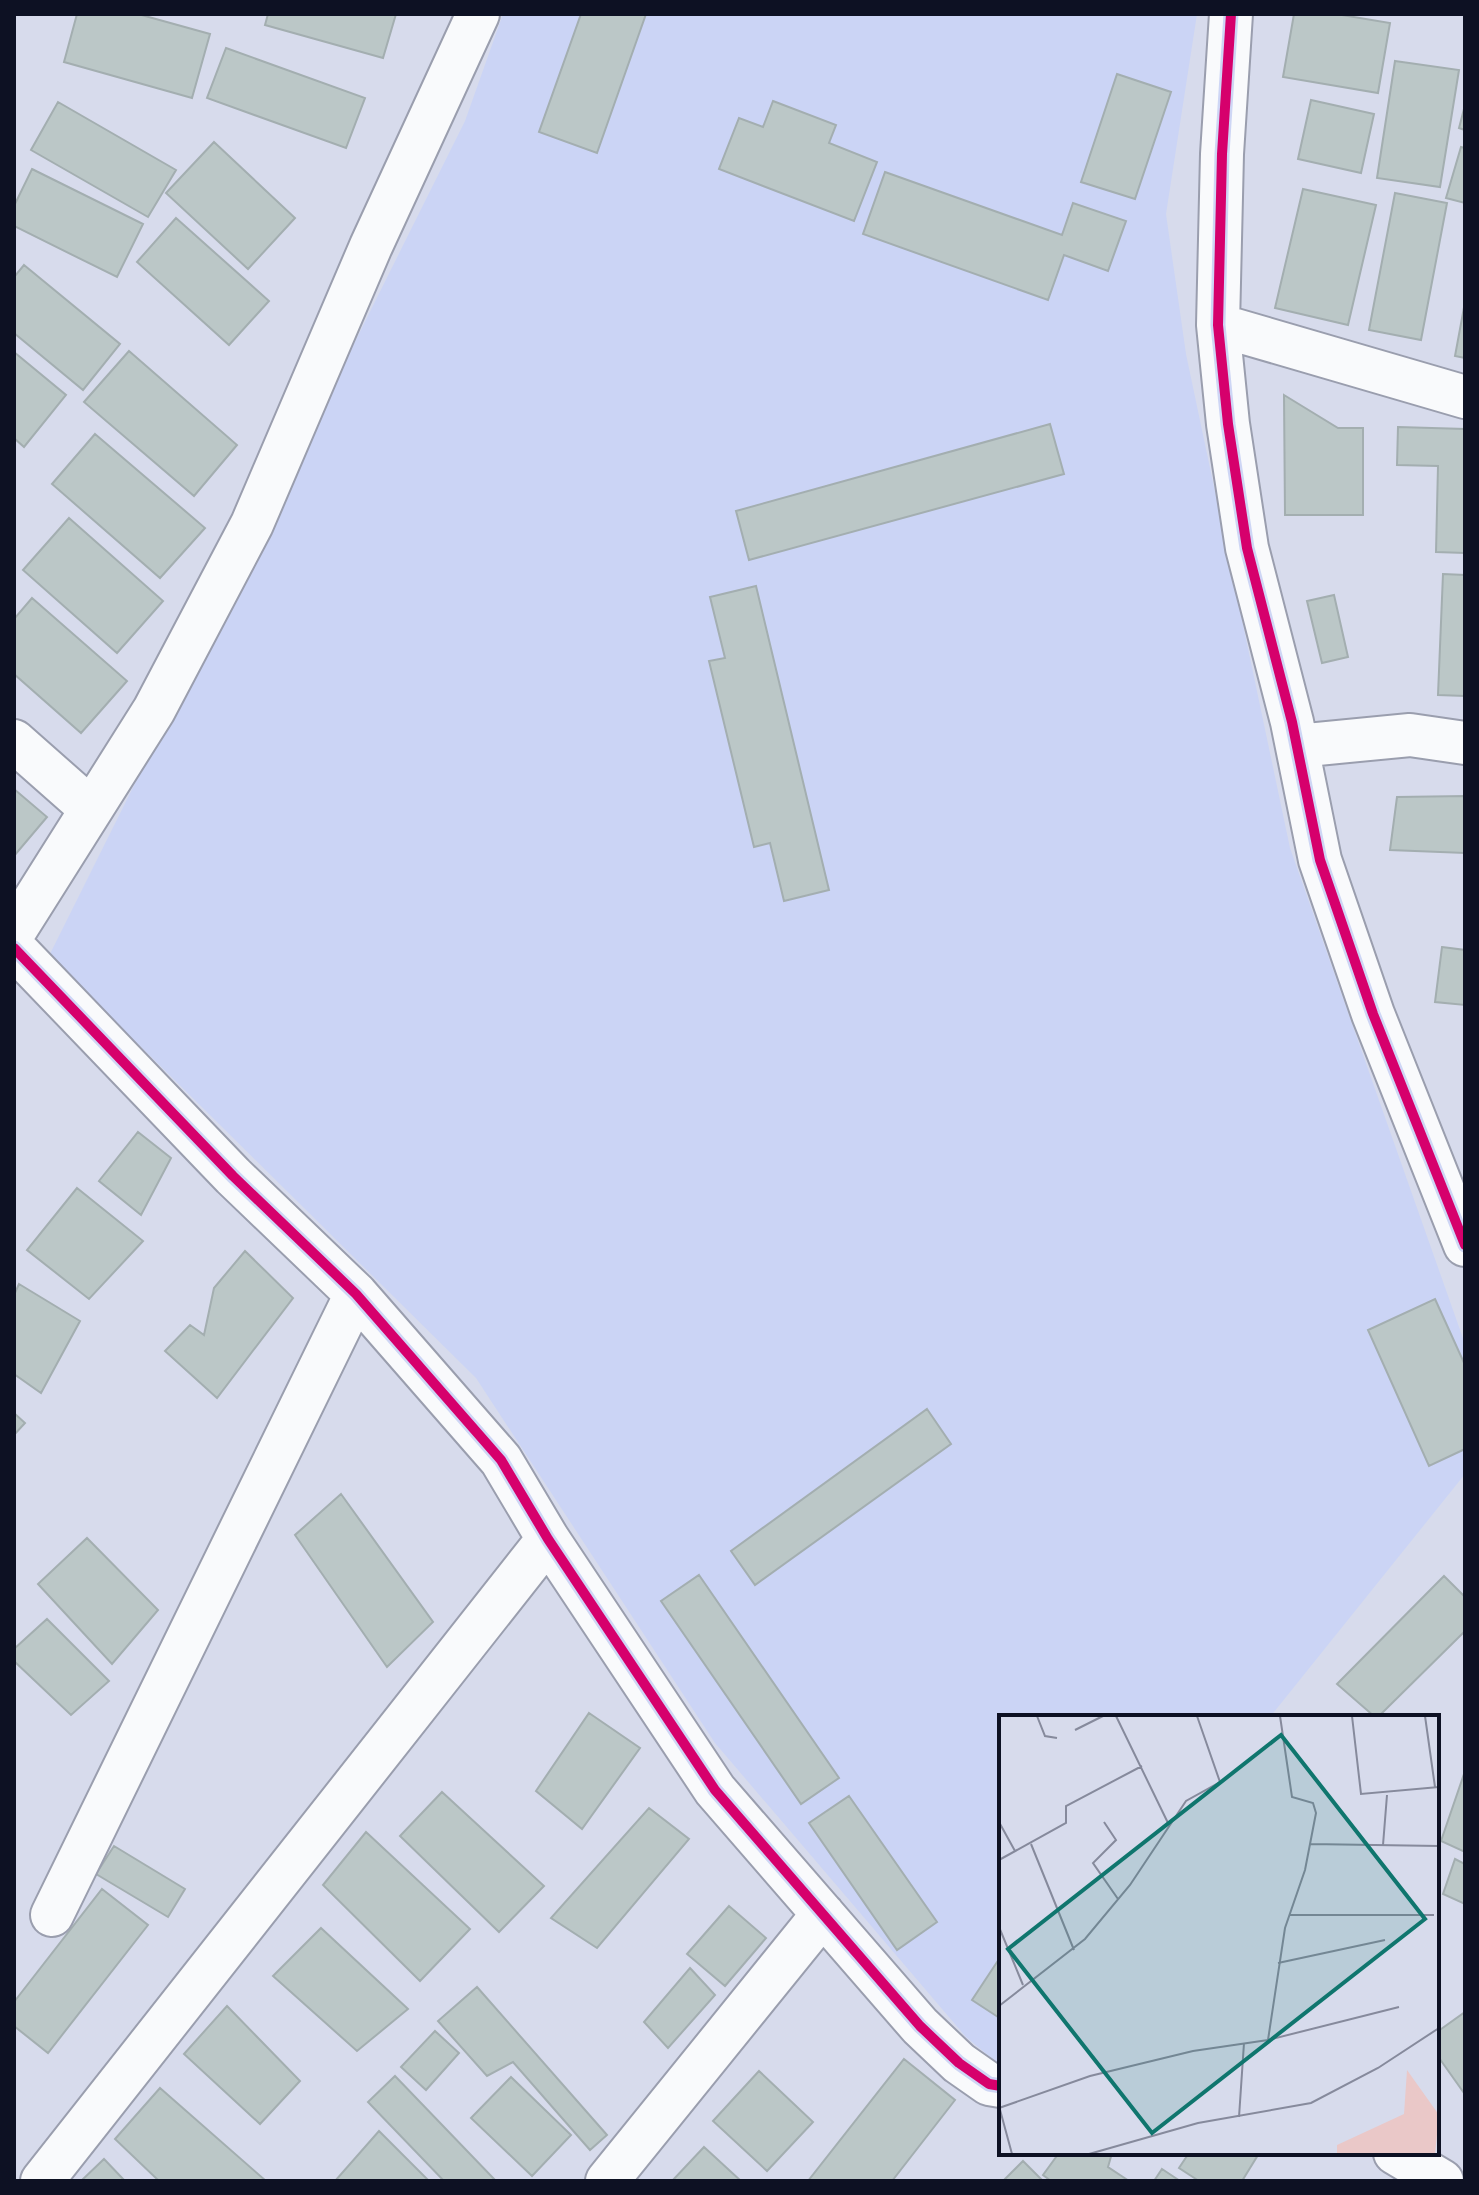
<svg xmlns="http://www.w3.org/2000/svg" width="1479" height="2195" viewBox="0 0 1479 2195" font-family="Georgia,serif">
	<rect width="100%" height="100%" fill="#d7dbec"/>
	<!-- built -->
	<path fill="#cbd4f5" d="M503 14H1197L1166 214 1186 354 1290 848 1465 1344V1474L1270 1717H1001V2066L966 2037 715 1743 476 1378 49 956 465 121Z"/>
	<!-- building -->
	<path fill="#bbc7c7" stroke="#a3aeb0" stroke-width="2" d="M77 14H138L210 34 192 98 64 62Z
		M268 14H396L383 58 265 25Z
		M581 14H646L597 153 539 132Z
		M1294 14H1336L1390 23 1378 93 1283 77Z
		M226 48 365 98 346 148 207 98Z
		M1395 61 1459 70 1440 187 1377 178Z
		M1117 74 1171 92 1135 199 1081 182Z
		M1311 100 1374 114 1361 173 1298 159Z
		M773 101 836 125 829 143 877 162 854 221 719 169 739 118 763 127Z
		M58 102 176 170 148 217 31 150Z
		M1465 105V130L1459 128Z
		M214 142 295 218 248 269 166 193Z
		M1461 147 1465 148V203L1446 198Z
		M32 169 143 224 117 277 14 226V206Z
		M885 172 1062 235 1073 203 1126 221 1108 271 1064 255 1048 300 863 234Z
		M1303 189 1376 205 1348 325 1275 308Z
		M1395 193 1447 203 1421 340 1369 330Z
		M176 218 269 301 229 345 137 262Z
		M24 265 120 344 83 390 14 333V277Z
		M1465 302V358L1455 356Z
		M129 351 237 445 194 496 84 402Z
		M14 352 66 395 24 447 14 438Z
		M1284 395 1338 428H1363V515H1285Z
		M1050 424 1064 474 749 560 736 511Z
		M1398 427 1465 429V553L1436 552 1438 466 1397 465Z
		M95 434 205 528 160 578 52 484Z
		M69 518 163 601 117 653 23 570Z
		M1443 574 1465 575V696L1438 695Z
		M756 586 829 890 784 901 770 843 754 847 709 661 725 658 710 597Z
		M1334 595 1348 657 1322 663 1307 601Z
		M32 598 127 681 81 733 14 674V619Z
		M14 789 47 817 14 856Z
		M1465 796V853L1390 850 1397 797Z
		M1442 947 1465 950V1005L1435 1002Z
		M138 1132 171 1158 141 1215 99 1181Z
		M77 1188 143 1241 89 1299 27 1250Z
		M245 1251 293 1298 217 1398 165 1351 190 1325 204 1335 214 1288Z
		M19 1284 80 1321 41 1393 14 1374V1295Z
		M1435 1299 1465 1365V1449L1429 1466 1368 1330Z
		M927 1409 951 1444 755 1585 731 1551Z
		M14 1413 25 1423 14 1435Z
		M341 1494 433 1622 387 1667 295 1535Z
		M87 1538 158 1610 112 1664 38 1584Z
		M699 1575 839 1778 801 1804 661 1601Z
		M1444 1576 1465 1597V1631L1378 1717H1375L1337 1684Z
		M47 1619 109 1681 71 1715 14 1661V1649Z
		M589 1713 640 1748 582 1829 536 1791Z
		M1465 1771V1852L1441 1841Z
		M442 1792 544 1886 499 1932 400 1836Z
		M849 1796 937 1922 897 1950 809 1823Z
		M649 1808 689 1839 597 1948 551 1918Z
		M366 1832 470 1929 420 1981 323 1885Z
		M114 1846 185 1889 168 1917 96 1874Z
		M1455 1859 1465 1864V1904L1443 1894Z
		M102 1889 148 1925 48 2053 14 2026V2002Z
		M729 1906 766 1938 725 1986 687 1954Z
		M321 1928 408 2009 357 2051 273 1976Z
		M1001 1956V2019L972 2000Z
		M690 1968 715 1995 668 2048 644 2022Z
		M477 1987 607 2135 590 2150 513 2062 487 2076 438 2021Z
		M227 2006 300 2081 260 2124 184 2054Z
		M1465 2012V2093H1464L1437 2055V2032Z
		M435 2031 459 2053 426 2090 401 2067Z
		M904 2059 955 2100 892 2181H808Z
		M759 2071 813 2122 767 2171 713 2121Z
		M395 2076 496 2181H444L368 2102Z
		M511 2077 571 2135 532 2176 471 2118Z
		M160 2088 266 2181H159L115 2139Z
		M379 2131 429 2181H335Z
		M704 2147 741 2181H672Z
		M1059 2153H1112L1108 2167 1129 2181H1051L1043 2175Z
		M1189 2153H1255L1258 2155 1242 2181H1199L1179 2168Z
		M104 2159 125 2181H81Z
		M1023 2161 1043 2181H1003Z
		M1162 2169 1180 2181H1154Z"/>
	<g fill="none" stroke-linecap="round" stroke-linejoin="round">
		<!-- minor casing -->
		<g stroke="#9a9eae" stroke-width="46">
			<path id="minor" d="M1231 14 1222 154 1218 325 1228 424 1247 548 1292 722 1320 860 1373 1014 1465 1245
				M1218 325 1465 397
				M14 741 91 809
				M1297 746 1410 735 1465 743
				M14 932 154 710 252 524 371 246 478 14
				M14 948 233 1176 356 1294 501 1460 548 1539 715 1790 920 2026 959 2063 989 2084 1001 2086
				M52 1915 356 1294
				M1395 2153 1442 2181
				M42 2181 548 1539
				M607 2181 823 1914"/>
		</g>
		<!-- minor -->
		<use href="#minor" stroke="#f9fafc" stroke-width="42"/>
		<!-- cycleway casing -->
		<g stroke="#ced6f5" stroke-width="15">
			<path id="cycleway" d="M1231 14 1222 154 1218 325 1228 424 1247 548 1292 722 1320 860 1373 1014 1465 1245
				M14 948 233 1176 356 1294 501 1460 548 1539 715 1790 920 2026 959 2063 989 2084 1001 2086"/>
		</g>
		<!-- cycleway -->
		<use href="#cycleway" stroke="#d6006c" stroke-width="10"/>
	</g>
	<!-- overview -->
	<g transform="translate(999 1715)">
		<rect width="440" height="440" fill="#d7dbec"/>
		<path d="M408 355 440 400 436 439H338V430L405 399Z" fill="#eac8c8"/>
		<path fill="none" stroke="#868a9c" stroke-width="2" d="M38 1 46 21 58 23M117 1 169 108M353 1 362 79 440 72M426 1 436 72M76 15 104 1M0 107 16 136M105 107 117 125 94 148 119 184M32 129 75 235M311 129 440 131M384 130 388 80M0 145 67 108V91L143 51M291 200H435M0 212 24 270M279 248 386 225M0 291 86 224 131 170 187 86 221 67 198 1M269 325 286 213 306 155 317 98 314 88 293 82 281 1M0 391 13 439M0 393 91 361 194 336 269 325 400 292M240 402 245 328M90 439 199 408 312 388 379 353 440 313"/>
		<path fill="#0f766e" fill-opacity="0.15" stroke="#0f766e" stroke-width="4" d="M282 20 426 204 153 418 9 234Z"/>
		<rect width="440" height="440" fill="none" stroke="#0d1123" stroke-width="4"/>
	</g>
	<!-- border -->
	<rect width="1479" height="2195" fill="none" stroke="#0d1123" stroke-width="32"/>
</svg>
